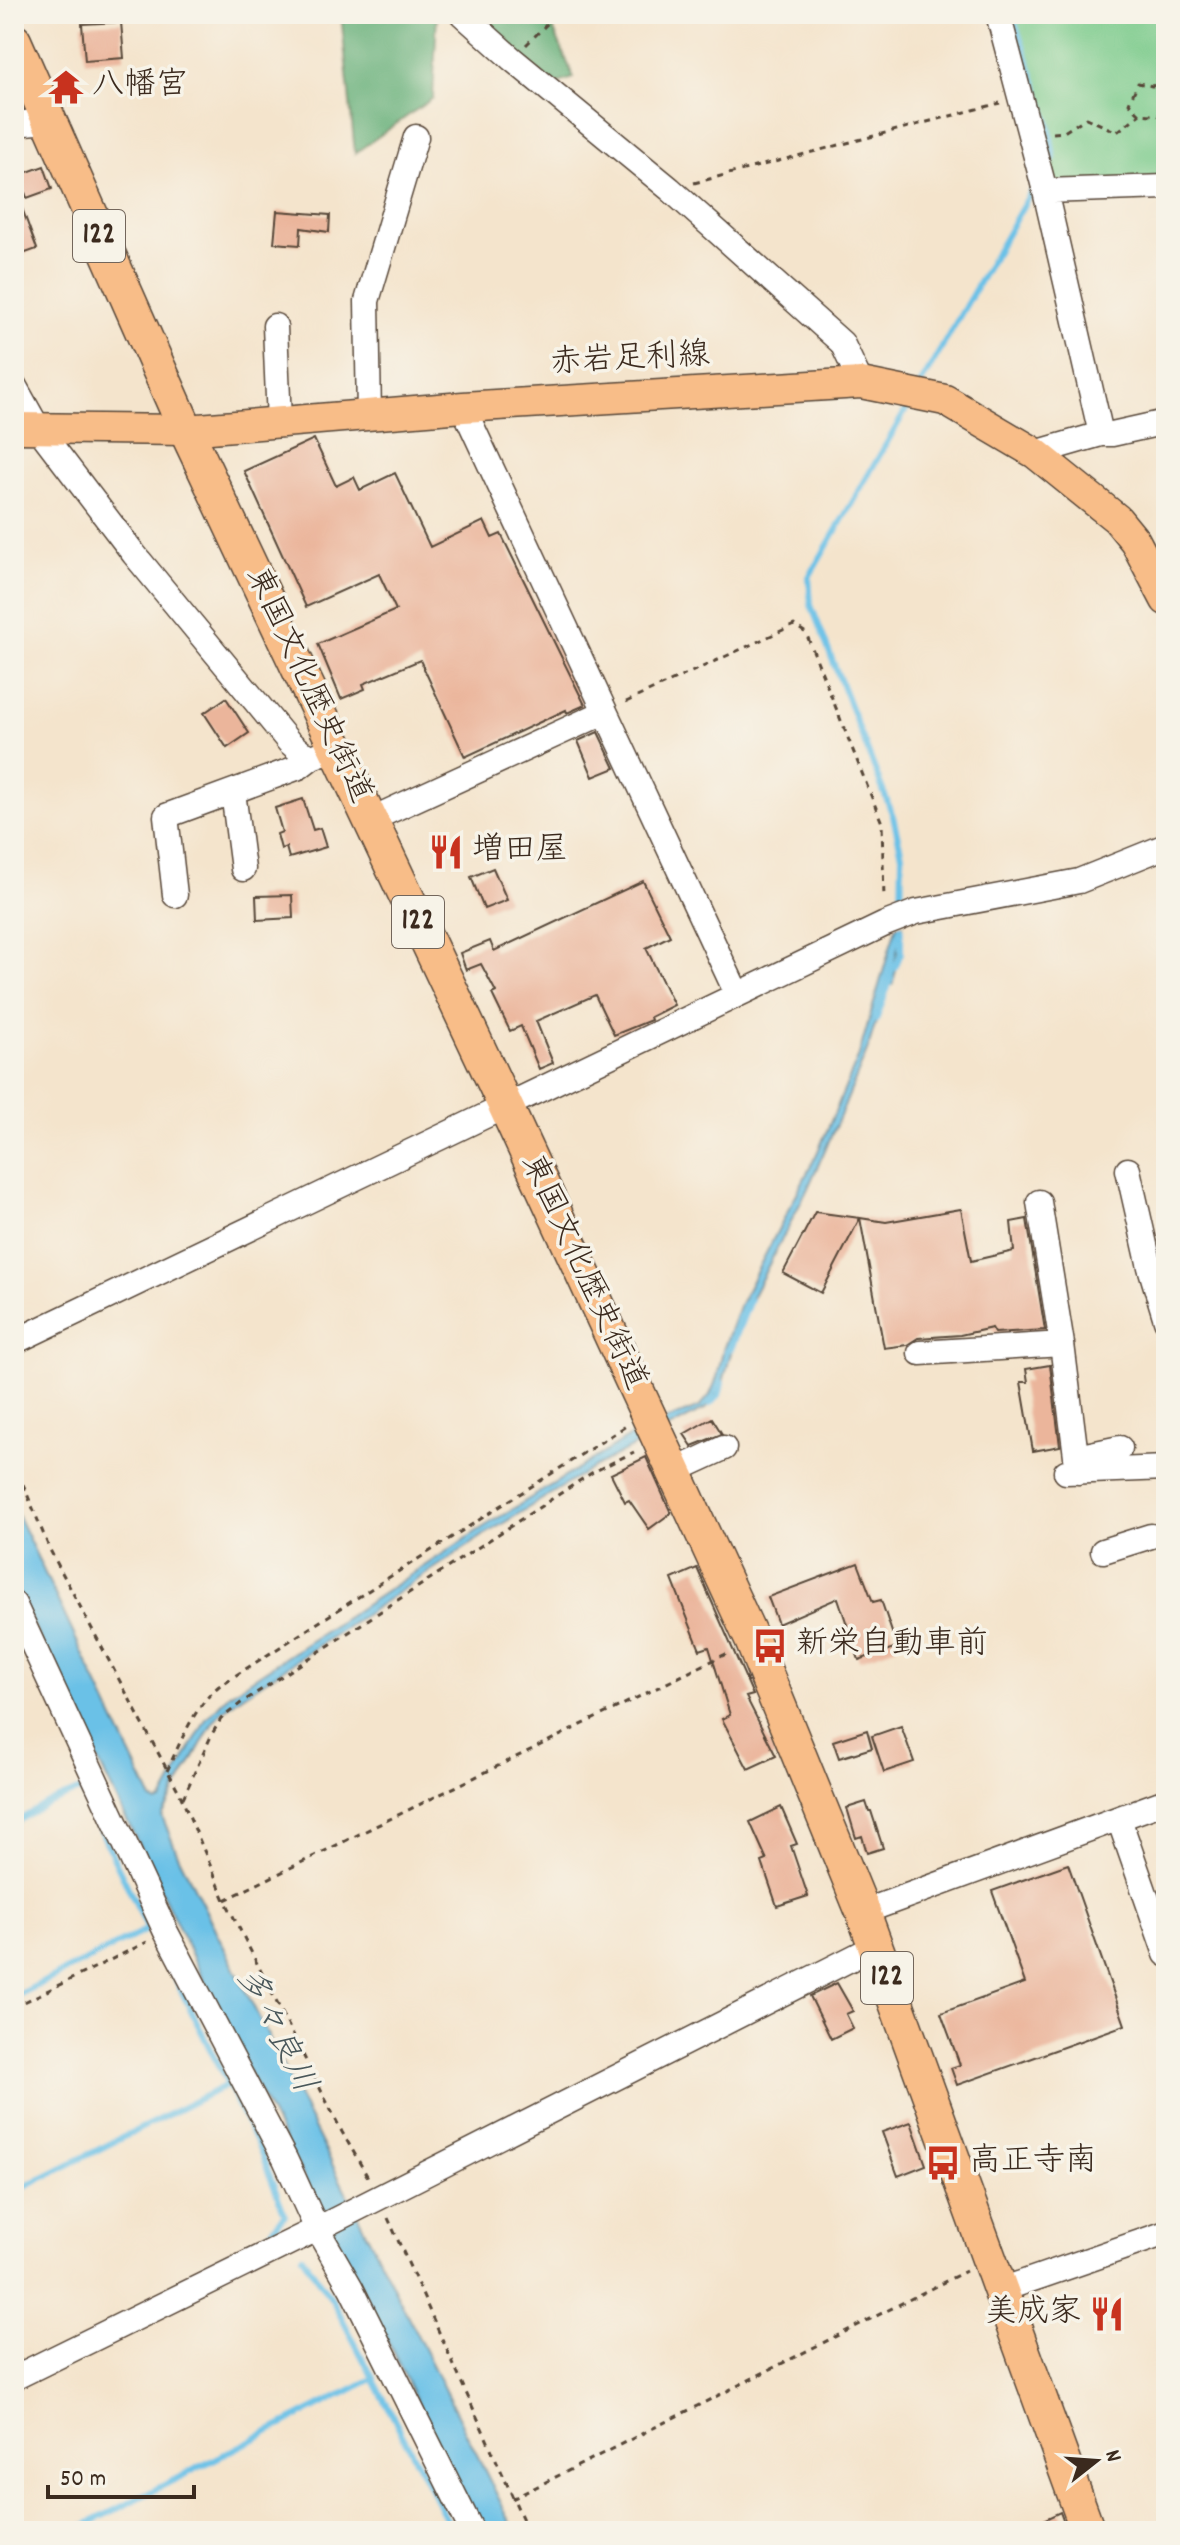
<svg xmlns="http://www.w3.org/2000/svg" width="1180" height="2545" viewBox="0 0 1180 2545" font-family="Dekko,'Klee One',sans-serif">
	<rect width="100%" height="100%" fill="#f7f3e8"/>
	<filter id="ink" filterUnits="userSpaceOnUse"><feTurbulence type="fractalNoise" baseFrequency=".0125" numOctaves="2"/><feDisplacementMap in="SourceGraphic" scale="16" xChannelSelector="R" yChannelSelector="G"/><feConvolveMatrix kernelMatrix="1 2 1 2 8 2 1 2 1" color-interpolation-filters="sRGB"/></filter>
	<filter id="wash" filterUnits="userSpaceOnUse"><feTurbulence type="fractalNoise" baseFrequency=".006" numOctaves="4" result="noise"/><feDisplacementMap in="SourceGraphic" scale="32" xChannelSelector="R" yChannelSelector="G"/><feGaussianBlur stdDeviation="1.8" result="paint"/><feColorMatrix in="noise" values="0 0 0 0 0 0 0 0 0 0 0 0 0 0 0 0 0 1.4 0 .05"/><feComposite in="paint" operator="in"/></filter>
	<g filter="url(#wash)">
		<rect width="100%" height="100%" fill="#f4e4cc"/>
		<!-- green -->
		<path fill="#7ccb8c" stroke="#5c7a55" stroke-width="2" d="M999 14H1166V187L1045 191Z"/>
		<!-- forest -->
		<path fill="#65af78" stroke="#506c4b" stroke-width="2" d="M341 14H437L433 98 355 153Z
			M464 14H547L574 78 528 93Z"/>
		<!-- water -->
		<path fill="#6ac1e7" stroke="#527682" stroke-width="2" d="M903 925 895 961 898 963 892 985H887L867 1051 844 1107 807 1190 739 1323 722 1386 707 1408 591 1469 486 1534 241 1697 221 1712 212 1724 162 1816 177 1853 515 2531H481L357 2279 240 2055 14 1586V1508L152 1800 158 1803 162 1801 206 1719 228 1695 485 1526 641 1430 700 1407 710 1395 717 1378 723 1350 740 1304 816 1156 858 1058 896 927Z"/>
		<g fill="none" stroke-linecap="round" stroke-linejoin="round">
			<!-- stream -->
			<path stroke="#6ac1e7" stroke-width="6" d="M1012 14 1048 119 1054 158 1046 169
				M919 387 1035 185
				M901 912 902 855 893 816 811 605 809 577 910 403
				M895 968 901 953V928
				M876 1020 891 978
				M731 1349 750 1300
				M710 1404 719 1395 722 1383
				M14 1823 46 1804 81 1790 148 1929 14 1997
				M161 1950 260 2150 285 2215 259 2245
				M14 2192 229 2084
				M302 2256 334 2303 449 2524 435 2531
				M74 2531 374 2378"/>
		</g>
		<g id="blocks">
			<!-- building -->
			<path fill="#ebb59b" d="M121 22 124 58 85 61 82 24Z
				M44 166 52 189 27 198 19 175Z
				M14 192H16L37 249 14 257Z
				M277 211 330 215 329 232 301 228 300 245 274 243Z
				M314 439 336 486 354 477 360 490 395 473 430 547 484 521 492 538 501 534 585 705 567 713 566 710 465 757 420 660 363 684 365 689 341 699 318 644 396 610 379 574 306 607 244 471Z
				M226 698 249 733 227 748 204 713Z
				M598 732 615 768 593 777 578 741Z
				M303 799 313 830 320 828 326 847 289 858 286 847 281 849 277 834 282 832 275 808Z
				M493 868 507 900 484 909 471 877Z
				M643 881 670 936 646 948 674 1005 650 1017 651 1020 614 1035 595 995 536 1021 553 1063 539 1069 521 1026 510 1031 492 994 496 992 481 964 466 970 460 953 490 941 494 951Z
				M292 895 293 918 257 920 256 896Z
				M961 1209 971 1261 1014 1251 1011 1222 1027 1219 1045 1330 995 1333 992 1328 960 1335 918 1338 907 1345 884 1348 860 1218 886 1222Z
				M815 1212 860 1218 821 1293 783 1273Z
				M1050 1365 1060 1446 1033 1451 1021 1382H1028L1026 1369Z
				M712 1418 722 1434 692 1446 684 1434Z
				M646 1457 671 1513 649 1529 629 1500 625 1502 611 1474Z
				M858 1563 873 1602 881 1600 897 1647 859 1660 838 1598 778 1624 768 1597Z
				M697 1568 753 1695 746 1697 776 1756 748 1769 722 1719 730 1715 709 1647 700 1650 672 1579Z
				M901 1726 914 1762 884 1772 872 1736Z
				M867 1730 872 1748 839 1758 833 1741Z
				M866 1802 869 1811H871L883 1848 867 1853 862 1836 856 1838 847 1808Z
				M781 1807 797 1844 791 1846 808 1896 777 1906 762 1862 767 1860 750 1822Z
				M1068 1864 1125 2025 957 2085 951 2068 960 2065 941 2013 1025 1983 992 1891Z
				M837 1983 853 2011 846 2014 853 2028 831 2039 810 1996Z
				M911 2122 926 2165 898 2176 882 2132Z
				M1060 2512 1067 2531H1020Z"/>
		</g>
	</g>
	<g filter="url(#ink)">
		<use href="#blocks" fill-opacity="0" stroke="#574638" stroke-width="2"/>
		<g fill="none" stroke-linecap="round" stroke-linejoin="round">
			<!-- minor casing -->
			<g stroke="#574638" stroke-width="27">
				<path id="minor" d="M462 14 512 59 670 189 842 343 861 383
					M998 14 1045 191 1101 434
					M14 124 48 121
					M1045 191 1166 187
					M275 326 279 422
					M14 385 38 428 134 554 289 742 302 753 312 757 336 748
					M463 407 737 994
					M369 415 367 301 416 137
					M1035 453 1101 434H1112L1166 422
					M233 792 243 869
					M370 820 605 712
					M175 895 166 816 299 767 312 757
					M1128 1170 1150 1267 1166 1320
					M1039 1202 1062 1344 1078 1472
					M14 1342 885 924 916 912 1079 881 1166 846
					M920 1353 1062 1344
					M1076 1457 1120 1448
					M674 1471 724 1448
					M1066 1472 1166 1468
					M1103 1551 1151 1536
					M14 1604 166 1932 285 2159 317 2229 351 2288 472 2531
					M1119 1819 1166 1954
					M863 1912 1166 1801
					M1001 2290 1166 2233
					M14 2378 317 2229 876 1946"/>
			</g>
			<!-- major casing -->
			<g stroke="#574638" stroke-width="33">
				<path id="major" d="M14 428 186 430 463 407 861 383 945 400 1035 453 1117 519 1135 541 1166 600"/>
			</g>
			<!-- highway casing -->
			<g stroke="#574638" stroke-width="37">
				<path id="highway" d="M14 41 186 430 505 1105 752 1640 863 1912 1088 2531"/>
			</g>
			<!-- path -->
			<path stroke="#574638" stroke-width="3" stroke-dasharray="6 6" stroke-linecap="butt" d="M1156 14 1166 18
				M526 45 557 14
				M1166 82 1152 86 1138 83 1129 103 1140 114 1166 116
				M1053 133 1064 132 1086 118 1117 132 1140 114
				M694 183 1000 103
				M626 702 794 625 806 633 882 823 884 899
				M14 1462 50 1550 179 1792 225 1900 342 2132 369 2179
				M167 1771C181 1741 194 1707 219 1686L626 1426
				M183 1798 212 1734 221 1719 241 1703 593 1472 634 1452
				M225 1900 728 1653
				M14 2007 147 1942
				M388 2218 528 2531
				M512 2499 966 2271"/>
			<!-- minor -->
			<use href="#minor" stroke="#fff" stroke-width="24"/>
			<!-- major -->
			<use href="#major" stroke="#f8bd88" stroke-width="30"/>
			<!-- highway -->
			<use href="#highway" stroke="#f8bd88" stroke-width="34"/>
		</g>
	</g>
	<!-- icons -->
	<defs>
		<g id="temple-bare" transform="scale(2.76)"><path d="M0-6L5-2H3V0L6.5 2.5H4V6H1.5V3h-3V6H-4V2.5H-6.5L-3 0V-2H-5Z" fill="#c8321e" stroke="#f7f3e8" stroke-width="2.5" paint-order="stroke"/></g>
		<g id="restaurant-bare" transform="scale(2.76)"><path d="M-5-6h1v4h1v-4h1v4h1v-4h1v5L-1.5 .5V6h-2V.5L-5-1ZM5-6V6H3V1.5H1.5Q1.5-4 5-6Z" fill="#c8321e" stroke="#f7f3e8" stroke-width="2.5" paint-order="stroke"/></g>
		<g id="bus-bare" transform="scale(2.76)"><path d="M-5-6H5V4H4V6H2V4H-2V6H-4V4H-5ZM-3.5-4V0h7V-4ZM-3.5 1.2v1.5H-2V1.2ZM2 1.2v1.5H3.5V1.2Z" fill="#c8321e" stroke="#f7f3e8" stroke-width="2.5" paint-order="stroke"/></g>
	</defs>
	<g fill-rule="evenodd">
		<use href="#temple-bare" x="66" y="87"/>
		<use href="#restaurant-bare" x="446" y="852"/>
		<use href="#bus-bare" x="770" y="1646"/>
		<use href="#bus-bare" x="943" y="2163"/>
		<use href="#restaurant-bare" x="1107" y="2314"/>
	</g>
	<g text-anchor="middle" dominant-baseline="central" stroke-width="7" stroke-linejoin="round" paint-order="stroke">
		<!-- shield labels -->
		<g fill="#f7f3e8" stroke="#73665b" stroke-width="2">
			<rect x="73" y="210" width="52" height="52" rx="6"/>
			<rect x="392" y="896" width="52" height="52" rx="6"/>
			<rect x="861" y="1952" width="52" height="52" rx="6"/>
		</g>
		<g font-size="30" font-weight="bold" fill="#3b2a1e">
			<text x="99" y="236">122</text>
			<text x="418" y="922">122</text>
			<text x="887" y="1978">122</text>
		</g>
		<!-- poi labels -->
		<g font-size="32" fill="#3b2a1e" stroke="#f7f3e8" text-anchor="start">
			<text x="92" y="87">八幡宮</text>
			<text x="472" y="852">増田屋</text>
			<text x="796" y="1646">新栄自動車前</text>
			<text x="969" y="2163">高正寺南</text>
			<text x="1081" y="2314" text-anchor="end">美成家</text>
		</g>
		<!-- street labels -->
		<g font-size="32" fill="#3b2a1e" stroke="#f7f3e8">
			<text transform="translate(630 361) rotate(-3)">赤岩足利線</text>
			<text transform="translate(307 686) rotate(65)">東国文化歴史街道</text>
			<text transform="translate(582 1273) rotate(65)">東国文化歴史街道</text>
		</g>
		<!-- water labels -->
		<g font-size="34" font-style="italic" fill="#49575a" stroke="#f7f3e8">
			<text transform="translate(274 2031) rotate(63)">多々良川</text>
		</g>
	</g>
	<!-- margin -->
	<rect width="1180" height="2545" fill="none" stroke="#f7f3e8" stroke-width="48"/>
	<!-- north arrow -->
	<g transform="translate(1096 2461) rotate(73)" stroke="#f7f3e8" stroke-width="6" paint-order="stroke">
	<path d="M0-6L14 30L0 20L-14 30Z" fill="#3b2a1e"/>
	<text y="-12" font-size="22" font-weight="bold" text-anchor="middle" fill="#3b2a1e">N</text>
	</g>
	<!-- scale -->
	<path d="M48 2485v12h146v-12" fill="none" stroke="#3b2a1e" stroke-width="4"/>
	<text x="60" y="2485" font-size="24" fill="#3b2a1e" stroke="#f7f3e8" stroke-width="6" paint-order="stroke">50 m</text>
</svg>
